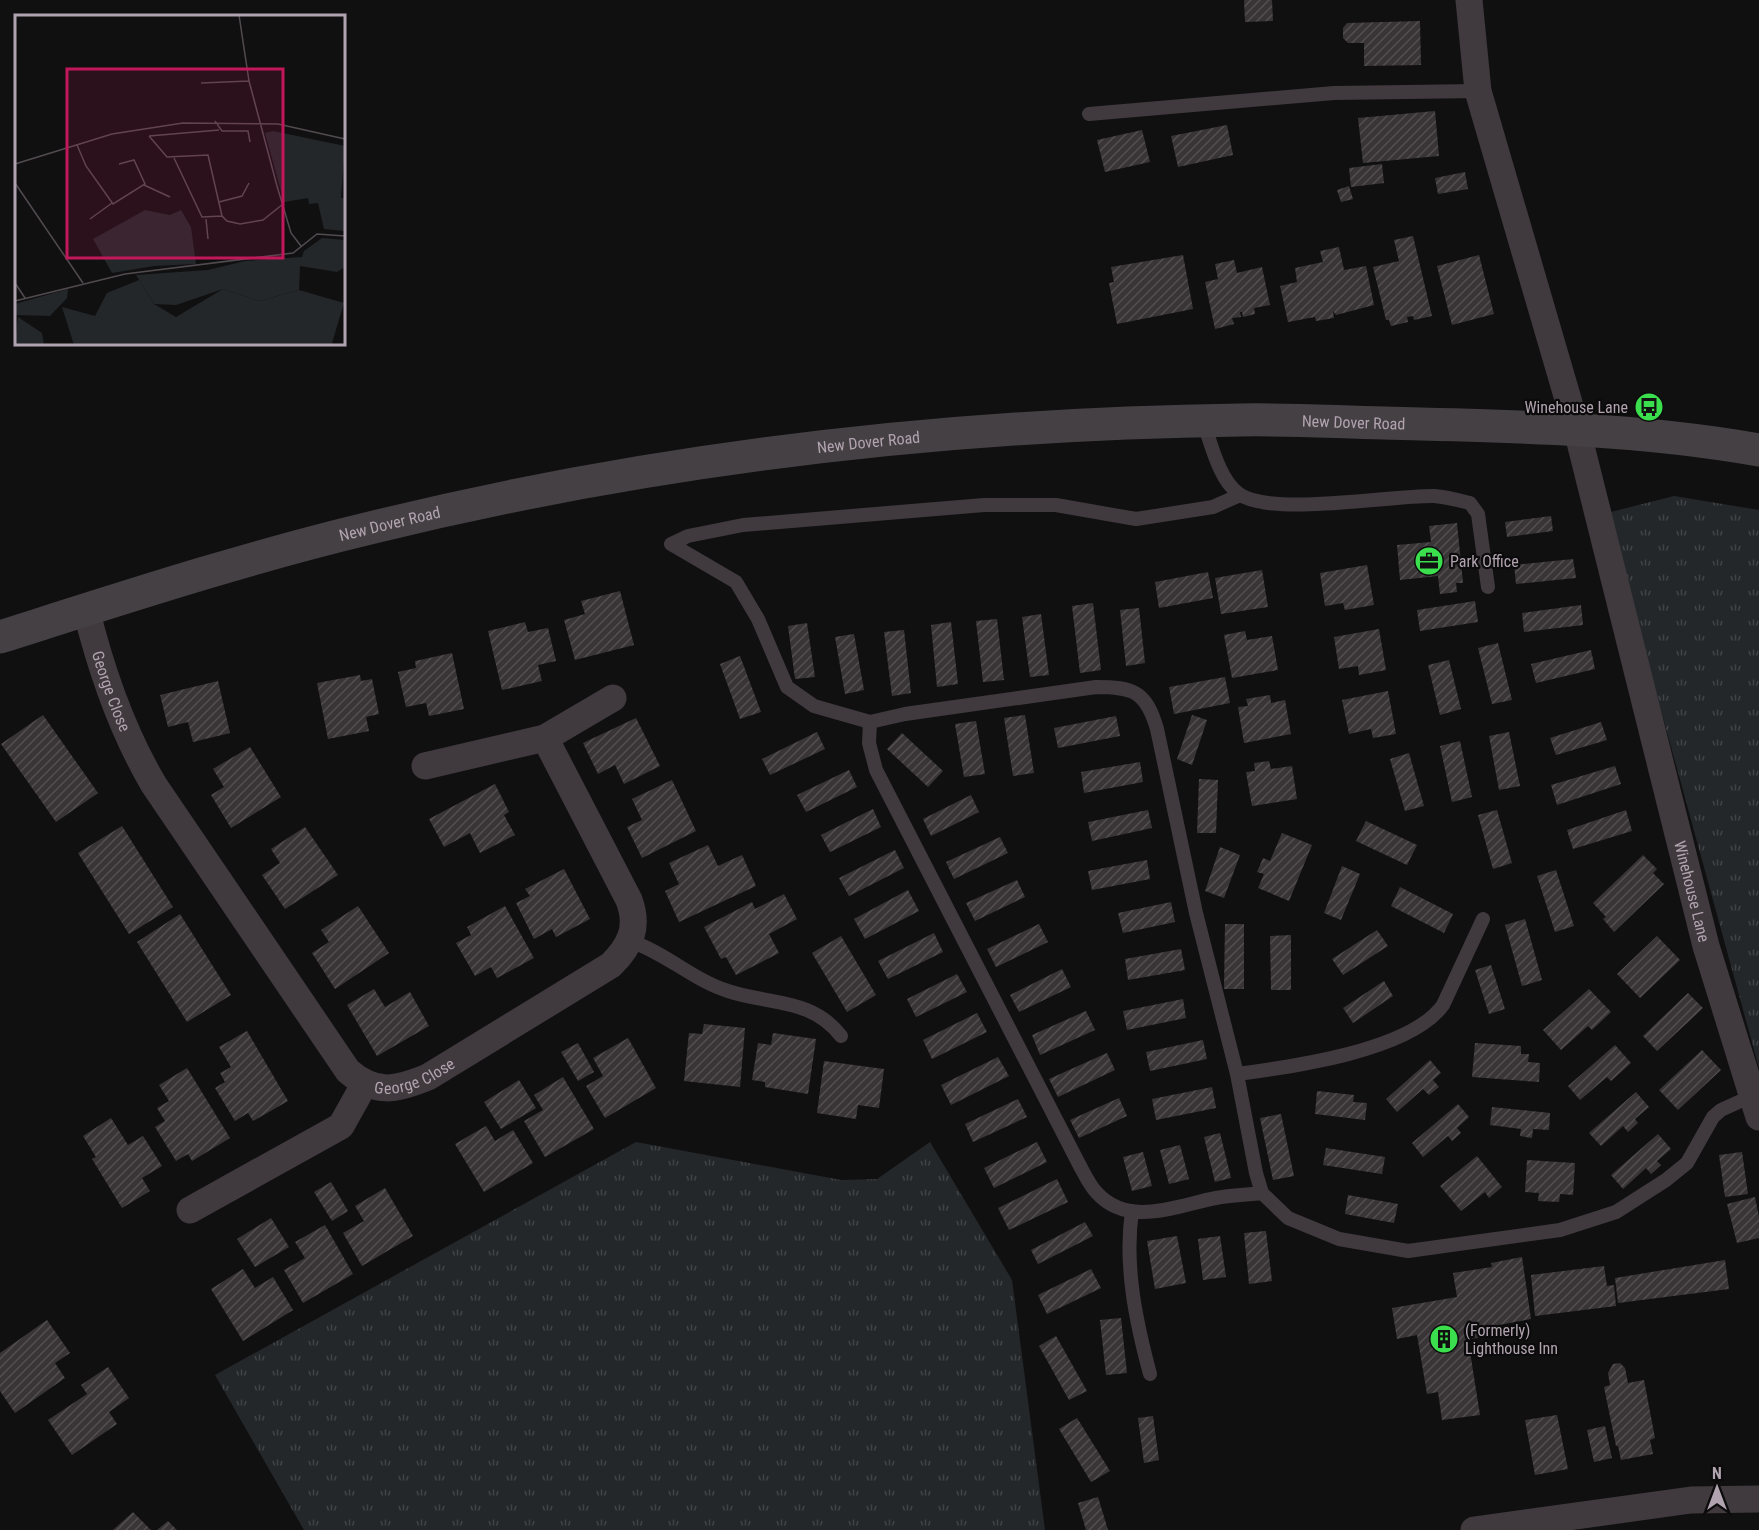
<svg xmlns="http://www.w3.org/2000/svg" width="1759" height="1530" viewBox="0 0 1759 1530" font-family="'Roboto Condensed',sans-serif">
	<defs>
		<pattern id="grass-tufts" width="24" height="20" patternUnits="userSpaceOnUse" patternTransform="scale(1.5)"><rect width="24" height="20" fill="#23272a"/><path d="M3 7l-1-3M5 7V3M7 7l1-3M15 17l-1-3M17 17v-4M19 17l1-3" fill="none" stroke="#414346"/></pattern>
		<pattern id="building-hatch" width="6" height="6" patternUnits="userSpaceOnUse" patternTransform="scale(1.5)"><rect width="6" height="6" fill="#393537"/><path d="M-1 1l2-2M0 6l6-6M5 7l2-2" fill="none" stroke="#534f51"/></pattern>
	</defs>
	<rect width="100%" height="100%" fill="#111011"/>
	<!-- grass -->
	<path fill="url(#grass-tufts)" d="M1674 496 1759 510V1068L1607 513Z
		M636 1142 841 1180 877 1179 930 1142 1012 1280 1045 1530H304L215 1375Z"/>
	<!-- building -->
	<path fill="url(#building-hatch)" d="M1244 0H1272L1273 21 1245 22Z
		M1420 21 1421 65 1364 66V43H1348L1343 38V28L1347 23Z
		M1435 111 1439 156 1363 163 1358 118Z
		M1227 125 1233 155 1178 167 1171 136Z
		M1142 130 1150 162 1105 172 1097 140Z
		M1382 164 1384 183 1351 187 1349 168Z
		M1465 172 1468 189 1438 194 1435 178Z
		M1349 186 1353 199 1341 202 1337 190Z
		M1413 236 1432 316 1414 320 1413 316 1407 317 1408 322 1391 326 1389 320H1386L1373 267 1399 261 1394 240Z
		M1339 247 1344 270 1366 266 1374 305 1336 315 1333 311 1334 318 1316 321 1315 317 1288 322 1280 286 1297 282 1295 268 1323 262 1320 251Z
		M1183 255 1193 309 1117 324 1109 283 1114 282 1111 267Z
		M1479 255 1494 314 1452 325 1437 266Z
		M1234 260 1237 273 1262 267 1270 305 1254 308 1255 314 1243 317 1242 312H1240L1241 317 1232 318 1234 324 1215 329 1205 282 1218 279 1215 264Z
		M1551 516 1553 531 1507 537 1505 522Z
		M1457 523 1463 583H1456L1457 592 1440 594 1438 576 1400 580 1397 545 1431 542 1429 526Z
		M1573 559 1576 578 1516 584 1514 565Z
		M1367 565 1374 605 1345 610 1343 603 1325 606 1320 573Z
		M1262 570 1268 607 1221 614 1215 578Z
		M1208 572 1213 598 1159 608 1155 582Z
		M620 591 634 645 575 660 564 620 585 614 581 601Z
		M1475 601 1478 622 1420 631 1417 610Z
		M1093 603 1101 670 1080 673 1072 606Z
		M1581 605 1583 625 1524 632 1522 613Z
		M1139 608 1145 663 1126 666 1120 610Z
		M1041 614 1049 675 1030 677 1022 617Z
		M997 619 1004 680 983 682 976 621Z
		M525 622 528 632 548 628 556 661 538 665 542 681 502 690 488 631Z
		M951 622 958 684 937 687 931 625Z
		M807 623 815 677 795 679 788 626Z
		M1379 629 1386 670 1359 675 1358 666 1339 669 1334 637Z
		M904 630 911 693 892 696 884 632Z
		M1245 631 1247 640 1272 636 1278 670 1232 678 1224 635Z
		M854 634 864 690 845 694 835 637Z
		M1498 643 1512 700 1492 704 1478 648Z
		M1591 650 1595 669 1536 683 1531 664Z
		M452 653 464 709 429 716 426 703 406 707 398 672 416 668 415 661Z
		M740 656 761 712 740 719 720 664Z
		M1449 660 1461 709 1440 715 1428 665Z
		M360 675 361 681 372 679 379 714 366 717 369 731 328 739 317 683Z
		M1225 677 1230 703 1174 714 1169 687Z
		M218 681 230 733 193 742 188 722 168 727 160 695Z
		M1388 691 1396 734 1373 738 1371 729 1349 734 1342 700Z
		M1270 695 1271 703 1285 700 1291 734 1244 743 1238 707 1248 706 1246 699Z
		M43 715 98 793 56 822 1 744Z
		M1025 715 1034 773 1013 776 1004 718Z
		M1192 715 1207 720 1192 765 1177 759Z
		M1116 716 1120 736 1058 748 1054 728Z
		M636 718 660 766 624 784 615 765 598 774 583 743Z
		M976 721 985 774 964 777 955 724Z
		M1601 722 1607 740 1556 755 1550 738Z
		M817 732 825 749 770 775 762 759Z
		M1509 732 1520 786 1499 790 1489 736Z
		M902 733 943 771 928 787 887 749Z
		M1460 741 1472 797 1452 802 1440 746Z
		M250 747 281 797 231 828 211 795 224 787 213 769Z
		M1409 753 1424 806 1405 811 1390 759Z
		M1269 761 1271 769 1292 766 1297 799 1252 806 1246 772 1255 771 1254 763Z
		M1140 762 1143 782 1084 793 1081 772Z
		M1615 766 1621 784 1557 805 1551 785Z
		M849 770 857 787 806 812 797 795Z
		M1199 779 1218 780 1216 833H1197Z
		M672 780 696 831 642 858 627 827 642 820 632 799Z
		M495 784 509 812 504 815 515 835 480 853 470 833 444 847 429 819Z
		M971 795 979 812 931 836 923 819Z
		M873 809 881 827 830 852 821 835Z
		M1148 810 1152 828 1092 841 1088 822Z
		M1497 810 1512 863 1493 869 1478 815Z
		M1626 810 1632 831 1573 849 1567 830Z
		M1366 821 1417 845 1407 865 1356 841Z
		M122 826 173 907 129 934 78 853Z
		M305 827 338 875 285 909 262 875 280 863 271 849Z
		M1282 833 1312 845 1289 901 1258 888 1264 874 1257 872 1263 858 1270 861Z
		M1000 837 1008 853 954 879 946 862Z
		M708 845 718 866 742 855 756 886 679 922 665 891 679 884 669 863Z
		M1220 847 1240 855 1224 898 1205 891Z
		M895 850 904 868 849 896 839 878Z
		M1643 855 1657 869 1653 873 1664 884 1614 932 1603 919 1606 917 1593 903Z
		M1147 860 1150 879 1092 890 1088 871Z
		M1342 866 1360 874 1341 920 1324 913Z
		M564 869 590 919 556 937 552 929 534 939 516 903 530 896 525 889Z
		M1556 870 1574 926 1555 932 1537 876Z
		M1017 880 1025 897 975 921 966 903Z
		M1400 887 1453 914 1444 933 1391 906Z
		M908 890 919 911 865 939 854 919Z
		M784 894 797 919 769 934 779 953 736 975 726 957 721 959 704 927 752 902 755 909Z
		M1171 902 1175 922 1123 933 1118 913Z
		M358 906 389 953 335 989 312 953 329 942 321 930Z
		M505 906 534 958 497 978 491 967 475 976 456 943 471 935 467 927Z
		M180 914 231 995 187 1022 137 942Z
		M1525 919 1542 980 1522 986 1505 925Z
		M1039 924 1048 942 996 967 987 949Z
		M1225 924H1244V989H1224Z
		M1377 930 1388 946 1343 975 1332 959Z
		M934 933 943 952 888 979 878 961Z
		M1291 935V990H1271L1270 936Z
		M841 936 876 995 847 1012 812 953Z
		M1657 936 1680 960 1640 998 1617 974Z
		M1181 949 1185 970 1128 980 1125 959Z
		M1491 965 1505 1009 1489 1014 1475 970Z
		M1062 969 1071 987 1019 1012 1010 995Z
		M957 974 967 992 916 1017 907 999Z
		M1384 981 1393 996 1353 1023 1343 1008Z
		M374 989 385 1007 410 992 429 1026 377 1056 347 1005Z
		M1589 989 1611 1012 1592 1030 1588 1026 1561 1050 1543 1030Z
		M1688 993 1703 1008 1657 1051 1643 1036Z
		M1183 999 1186 1018 1127 1030 1123 1011Z
		M1086 1011 1095 1030 1040 1055 1032 1035Z
		M977 1013 987 1032 932 1059 923 1040Z
		M704 1024 745 1028 740 1087 684 1081 689 1033 702 1034Z
		M247 1031 288 1101 253 1121 248 1113 235 1121 215 1088 225 1082 220 1073 231 1067 219 1047Z
		M773 1033 816 1039 808 1094 765 1087V1082L752 1080 758 1043 771 1045Z
		M628 1038 656 1088 605 1118 586 1086 603 1076 593 1058Z
		M1203 1040 1207 1059 1150 1071 1146 1052Z
		M578 1043 594 1072 578 1081 561 1052Z
		M1475 1043 1521 1046V1054H1529L1528 1062 1540 1063 1539 1082 1472 1077Z
		M1615 1045 1631 1063 1611 1081 1607 1077 1580 1100 1568 1086Z
		M1702 1050 1721 1070 1678 1110 1659 1090Z
		M1107 1053 1115 1070 1058 1097 1049 1079Z
		M998 1057 1009 1076 951 1105 941 1085Z
		M1430 1060 1441 1073 1433 1080 1439 1087 1429 1095 1423 1089 1397 1112 1386 1099Z
		M824 1061 884 1069 879 1108 858 1105 856 1119 817 1113Z
		M187 1068 230 1138 192 1161 188 1154 176 1161 155 1127 165 1121 157 1108 169 1101 159 1085Z
		M563 1077 594 1129 545 1157 524 1121 543 1110 534 1095Z
		M519 1080 536 1108 501 1129 484 1102Z
		M1212 1087 1216 1108 1156 1120 1152 1099Z
		M1317 1091 1354 1095 1353 1102 1367 1103 1365 1120 1315 1114Z
		M1636 1092 1649 1107 1635 1119 1638 1123 1628 1132 1623 1126 1601 1146 1589 1133Z
		M1119 1098 1127 1116 1079 1138 1070 1120Z
		M1018 1099 1027 1117 973 1142 965 1124Z
		M1458 1104 1469 1117 1457 1128 1461 1133 1452 1141 1448 1136 1423 1157 1412 1143Z
		M1492 1107 1550 1113 1549 1130 1533 1129 1532 1138 1520 1136 1521 1129 1490 1125Z
		M1281 1114 1294 1176 1273 1180 1260 1118Z
		M111 1118 128 1145 143 1136 162 1166 142 1178 150 1191 122 1208 92 1159 96 1157 83 1136Z
		M486 1126 495 1141 513 1130 533 1163 484 1192 455 1144Z
		M1220 1133 1231 1178 1215 1182 1204 1137Z
		M1658 1134 1671 1149 1657 1161 1661 1165 1651 1174 1646 1168 1623 1189 1611 1175Z
		M1037 1142 1047 1162 994 1188 984 1168Z
		M1180 1145 1189 1179 1169 1184 1160 1150Z
		M1326 1148 1385 1157 1382 1174 1323 1165Z
		M1143 1152 1152 1186 1132 1191 1123 1157Z
		M1742 1152 1748 1194 1725 1197 1719 1155Z
		M1477 1156 1502 1187 1489 1198 1485 1192 1461 1211 1440 1186Z
		M1527 1160 1575 1163 1573 1195 1560 1194 1559 1202 1538 1201 1539 1193 1525 1192Z
		M1057 1179 1068 1202 1009 1230 998 1208Z
		M331 1182 348 1211 332 1221 314 1192Z
		M385 1188 413 1236 362 1266 343 1233 364 1221 355 1206Z
		M1348 1195 1398 1204 1394 1223 1345 1214Z
		M1755 1197 1759 1217V1238L1737 1243 1727 1204Z
		M271 1218 289 1247 255 1267 237 1239Z
		M1085 1222 1093 1236 1038 1264 1031 1250Z
		M325 1225 353 1274 303 1303 284 1270 305 1258 295 1242Z
		M1266 1231 1272 1281 1249 1284 1244 1233Z
		M1177 1236 1186 1283 1155 1289 1147 1241Z
		M1220 1236 1226 1277 1203 1280 1198 1239Z
		M1522 1257 1531 1319 1477 1329 1478 1338 1468 1339 1480 1415 1442 1420 1438 1392 1427 1394 1417 1335 1397 1339 1392 1308 1457 1297 1453 1273 1492 1267 1491 1263Z
		M1725 1260 1729 1289 1618 1303 1615 1278Z
		M1604 1266 1607 1286 1614 1285 1616 1306 1535 1316 1531 1275Z
		M243 1269 255 1288 273 1277 293 1310 243 1341 211 1289Z
		M1091 1269 1101 1288 1047 1314 1038 1295Z
		M1121 1318 1127 1373 1106 1375 1100 1320Z
		M47 1320 70 1353 55 1363 65 1378 15 1413 0 1391V1353Z
		M1056 1336 1087 1391 1069 1400 1039 1346Z
		M1620 1363 1625 1368 1628 1383 1644 1380 1655 1438 1650 1440 1653 1454 1621 1460 1618 1446H1616L1604 1387 1610 1385 1608 1373 1613 1364Z
		M108 1367 129 1398 109 1412 117 1424 72 1455 48 1420 87 1394 81 1385Z
		M1557 1415 1568 1469 1535 1475 1525 1420Z
		M1153 1416 1159 1460 1144 1463 1138 1418Z
		M1077 1418 1110 1471 1091 1482 1059 1429Z
		M1605 1426 1612 1458 1594 1462 1587 1430Z
		M1098 1497 1108 1530H1086L1078 1503Z
		M133 1512 151 1530H113Z
		M168 1521 177 1530H157Z"/>
	<g fill="none" stroke-linecap="round" stroke-linejoin="round">
		<!-- lane -->
		<path stroke="#403a3e" stroke-width="14" d="M1089 114 1334 93 1478 91
			M1203 421C1211 443 1219 480 1239 494 1271 517 1392 495 1434 496 1447 497 1458 500 1470 503L1478 514 1488 587
			M671 544 736 582 758 619 787 687 814 706 870 722 905 714 1096 687C1133 687 1146 691 1157 729L1196 913 1237 1074 1256 1173 1262 1193 1288 1218 1339 1239 1408 1251 1560 1230 1616 1212 1666 1180 1687 1163 1713 1117 1721 1110 1754 1095
			M671 544 688 536 743 525 984 505H1056L1136 519 1213 507 1240 495
			M870 722 869 743 876 770 1080 1166C1085 1175 1090 1186 1097 1193 1129 1228 1178 1205 1216 1198 1231 1195 1247 1195 1262 1193
			M630 941C666 953 693 980 728 991 770 1005 812 998 841 1036
			M1237 1074C1291 1067 1410 1051 1443 1005L1483 919
			M1132 1211C1124 1265 1136 1322 1150 1374"/>
		<!-- street -->
		<g stroke="#403a3e" stroke-width="27">
			<path id="s1" d="M1469 0 1478 91 1577 430 1706 946 1759 1117"/>
			<path id="s2" d="M86 609C101 670 122 731 154 785L348 1071C376 1095 396 1090 428 1077L611 965C631 945 639 927 629 900L545 738 425 766"/>
			<path d="M545 738 613 698"/>
			<path d="M190 1210 341 1126 365 1083"/>
			<path d="M1474 1530 1691 1500 1759 1499"/>
		</g>
		<!-- secondary -->
		<path stroke="#454044" stroke-width="33" id="s3" d="M0 637C123 598 245 558 370 528 654 458 947 424 1240 420 1288 419 1336 422 1384 423 1508 426 1636 428 1759 450"/>
	</g>
	<!-- icons -->
	<defs>
		<g id="bus-disc" transform="scale(1.5)"><circle r="9.5" fill="#3bde4c" stroke="#0c0b0c"/><path d="M-5-6H5V4H4V6H2V4H-2V6H-4V4H-5ZM-3.5-4V0h7V-4ZM-3.5 1.2v1.5H-2V1.2ZM2 1.2v1.5H3.5V1.2Z" fill="#111"/></g>
		<g id="office-disc" transform="scale(1.5)"><circle r="9.5" fill="#3bde4c" stroke="#0c0b0c"/><path d="M-6-3h4V-5.5h4V-3h4V5H-6ZM-1-4.5V-3h2v-1.5ZM-6 0V1H6V0Z" fill="#111"/></g>
		<g id="building-disc" transform="scale(1.5)"><circle r="9.5" fill="#3bde4c" stroke="#0c0b0c"/><path d="M-4-6H4V6H1V3H-1V6H-4ZM-2.5-4.3h1.7v1.8h-1.7ZM.8-4.3h1.7v1.8H.8ZM-2.5-1h1.7V.8h-1.7ZM.8-1h1.7V.8H.8Z" fill="#111"/></g>
	</defs>
	<g fill-rule="evenodd">
		<use href="#bus-disc" x="1649" y="407"/>
		<use href="#office-disc" x="1429" y="561"/>
		<use href="#building-disc" x="1444" y="1339"/>
	</g>
	<g text-anchor="middle" dominant-baseline="central" stroke-width="4.5" stroke-linejoin="round" paint-order="stroke">
		<!-- poi labels -->
		<g font-size="16" fill="#b1a3af" stroke="#0c0b0c" text-anchor="start">
			<text x="1628" y="407" text-anchor="end">Winehouse Lane</text>
			<text x="1450" y="561">Park Office</text>
			<text x="1465" y="1330">(Formerly)<tspan x="1465" dy="18">Lighthouse Inn</tspan></text>
		</g>
		<!-- street labels -->
		<g font-size="16" fill="#b1a3af" stroke="#0c0b0c">
			<text stroke="none"><textPath href="#s3" startOffset="1378">New Dover Road</textPath></text>
			<text stroke="none"><textPath href="#s3" startOffset="892">New Dover Road</textPath></text>
			<text stroke="none"><textPath href="#s3" startOffset="406">New Dover Road</textPath></text>
			<text stroke="none"><textPath href="#s2" startOffset="86">George Close</textPath></text>
			<text stroke="none"><textPath href="#s1" startOffset="920">Winehouse Lane</textPath></text>
			<text stroke="none"><textPath href="#s2" startOffset="608">George Close</textPath></text>
		</g>
	</g>
	<!-- overview -->
	<g transform="translate(15 15)">
		<rect width="330" height="330" fill="#111011"/>
		<path d="M258 116 330 131 326 183H330V216L309 214 303 188 294 189 293 183 269 187 250 118ZM130 195 155 200 166 195 176 212 181 249 139 251 97 258 78 224ZM307 223 330 225V252L322 257 285 251 284 275 245 286 208 274 161 290 139 289 121 260 193 255 230 246 287 242 289 236ZM53 274 52 283 35 301 0 300V289Z" fill="#23272a"/>
		<path d="M124 265 139 289 161 302 208 274 245 286 284 275 329 288 317 328 320 330H59L47 292 80 301 92 278ZM3 302 27 318 29 330H0Z" fill="#23272a"/>
		<path fill="none" stroke="#514b50" stroke-width="1.5" d="M224 0 234 66 262 171 276 218 286 231M186 68 234 66M200 106 207 116H233L235 127M134 121 152 142 193 140 207 201 212 206 225 209 248 205 268 189M134 121 204 115M62 130 71 151 98 189 130 169 119 145 104 149M159 143 187 202 207 201M0 149 97 119 168 108 263 109 330 124M0 168 68 268M129 170 155 182M204 187 227 181 234 168M75 204 97 188M191 204 193 224M0 268 10 283M0 286 110 259 278 238 302 219 330 221"/>
		<path fill="#c2185b" fill-opacity="0.15" stroke="#c2185b" stroke-width="3" d="M52 54H268V243H52Z"/>
		<rect width="330" height="330" fill="none" stroke="#b1a3af" stroke-width="3"/>
	</g>
	<!-- north arrow -->
	<g transform="translate(1717 1488)" stroke="#0c0b0c" stroke-width="4.5" paint-order="stroke">
	<path d="M0-4.5L10 22L0 15L-10 22Z" fill="#b1a3af"/>
	<text y="-9" font-size="16" font-weight="bold" text-anchor="middle" fill="#b1a3af">N</text>
	</g>
</svg>
